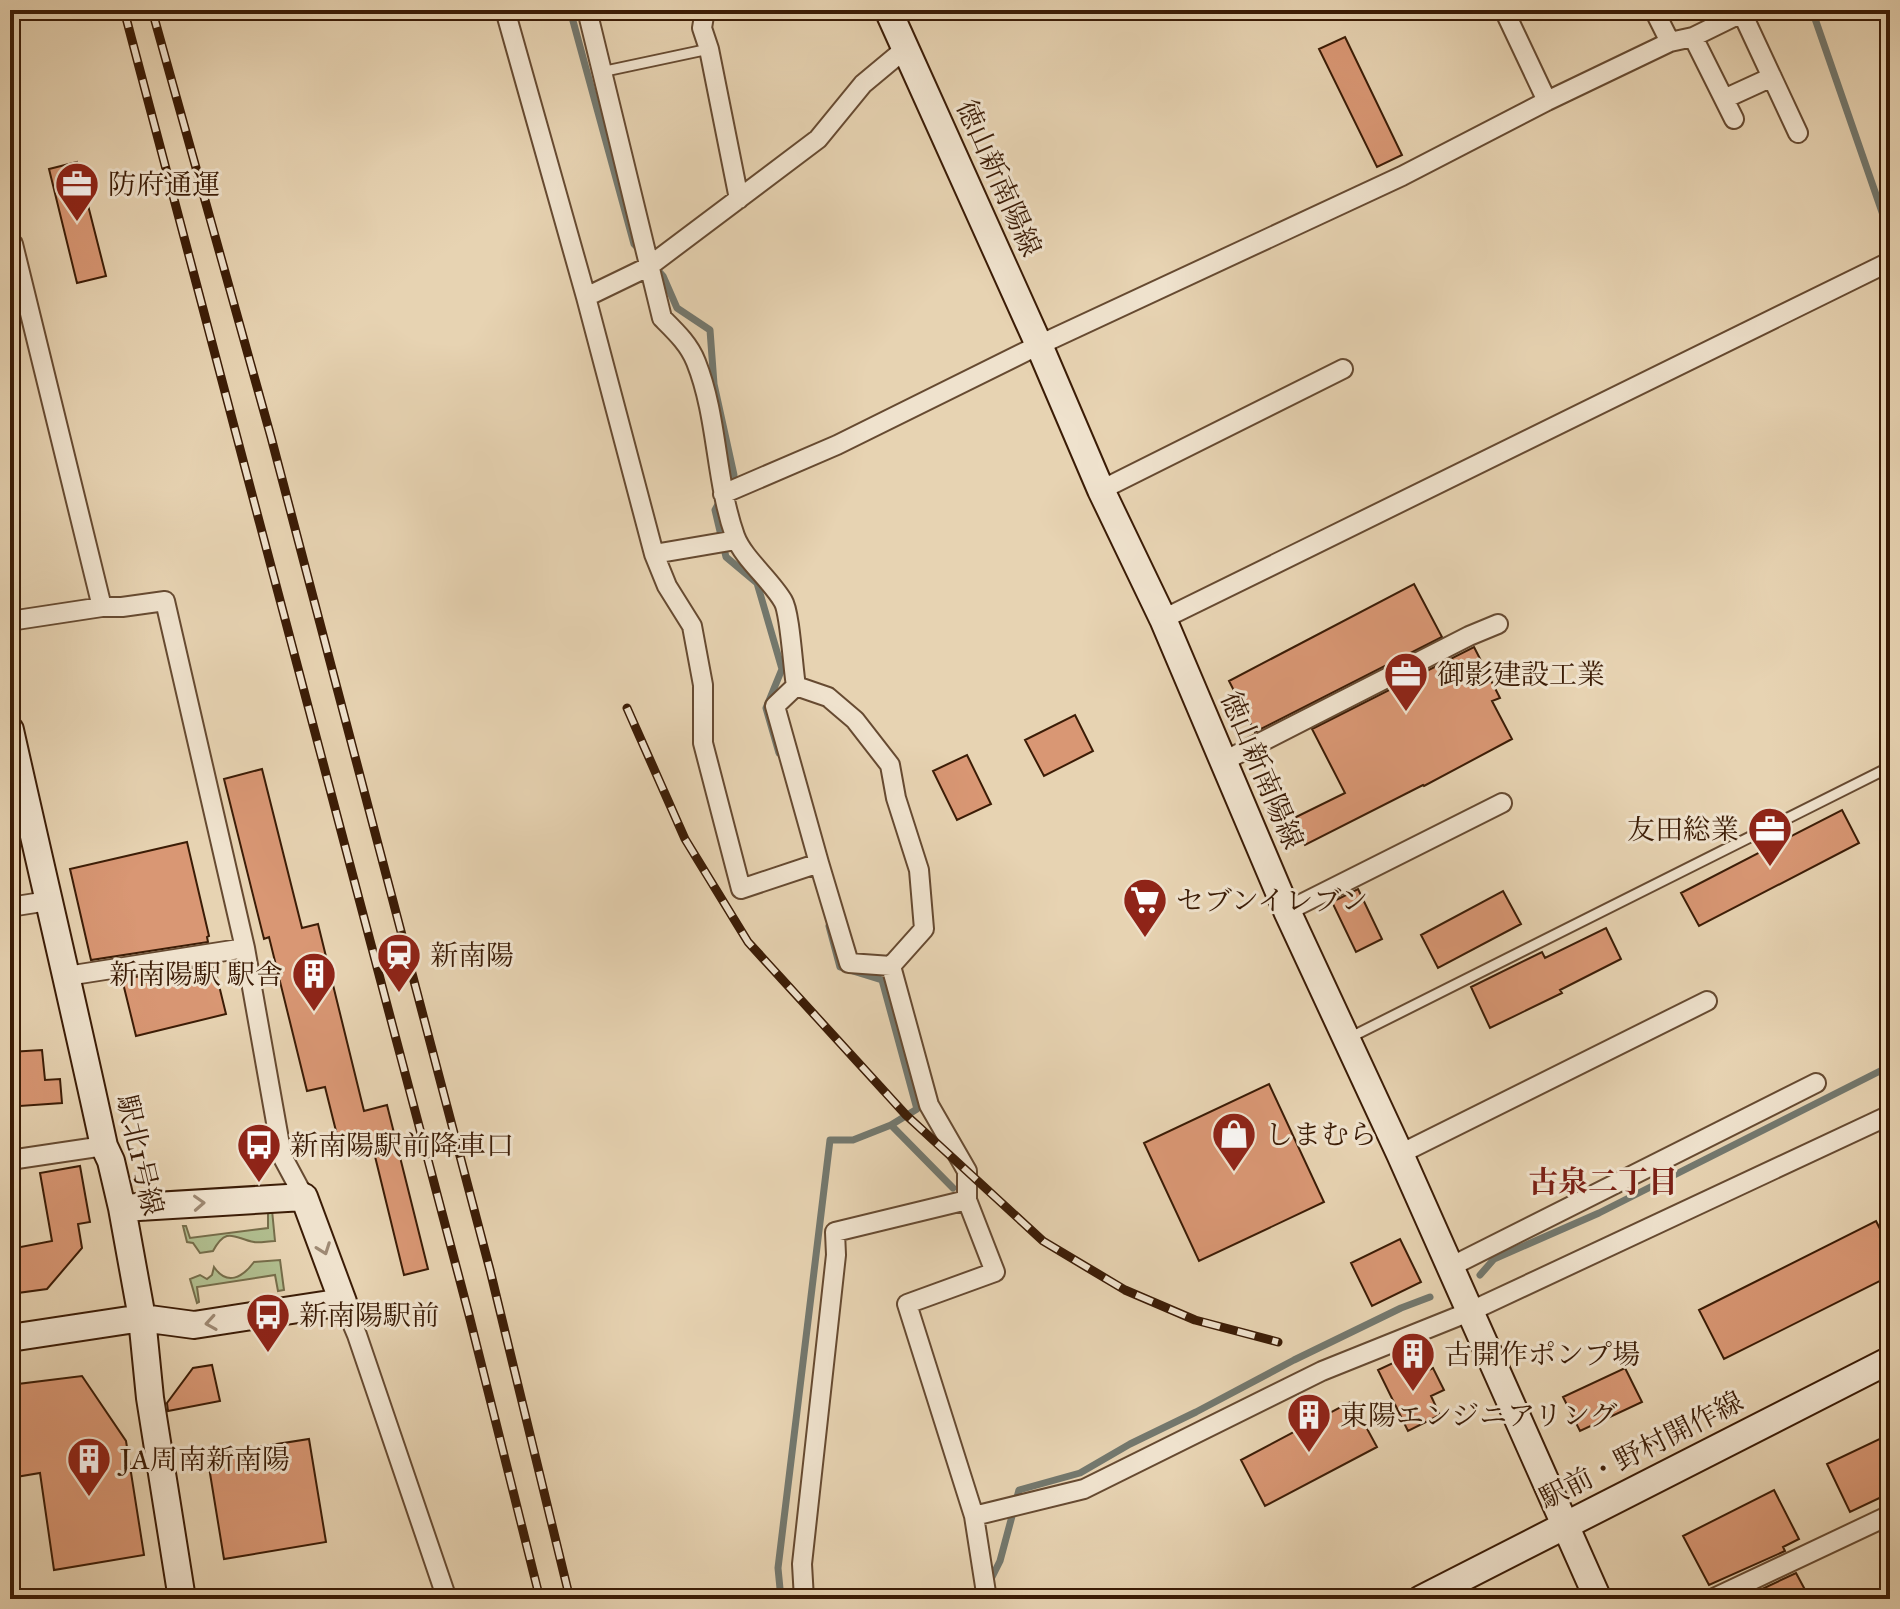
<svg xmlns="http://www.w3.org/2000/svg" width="1900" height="1609" viewBox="0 0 1900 1609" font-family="'IM FELL Great Primer','Noto Serif JP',serif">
	<rect width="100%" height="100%" fill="#e7d3b2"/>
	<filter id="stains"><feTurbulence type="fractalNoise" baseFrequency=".0025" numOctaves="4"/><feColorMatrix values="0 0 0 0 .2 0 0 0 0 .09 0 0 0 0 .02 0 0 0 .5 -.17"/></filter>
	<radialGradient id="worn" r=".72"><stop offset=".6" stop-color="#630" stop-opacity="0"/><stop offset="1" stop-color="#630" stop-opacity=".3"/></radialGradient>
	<!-- green -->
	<path fill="#b1be8f" stroke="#766d4a" stroke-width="2" d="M272 1210 275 1241C268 1241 260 1243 254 1242 235 1239 227 1225 213 1251L200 1253 193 1243 187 1242 183 1226H186L190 1238 268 1228V1211Z
		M280 1260 284 1290 278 1291 275 1275 197 1287 199 1302 197 1303 190 1279 200 1275 207 1279 212 1275 214 1267C227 1286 242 1278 254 1262Z"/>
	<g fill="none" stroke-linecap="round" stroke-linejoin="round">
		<!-- stream -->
		<path stroke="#73786e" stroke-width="7" d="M570 10 634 244 639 249
			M1812 10 1890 235
			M655 267 663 276 677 308 710 330 714 384 734 475 727 488
			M721 499 715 510 726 557 757 583 782 669 766 708 779 753
			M891 1125 953 1188
			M1480 1275 1494 1259 1599 1213 1890 1066
			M989 1583 1000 1561 1019 1490 1080 1473 1130 1444 1196 1412 1294 1360 1401 1308 1430 1297
			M781 1599 778 1568 830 1140H853L891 1125 917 1109 882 980 840 967 829 926"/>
	</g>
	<!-- building -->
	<path fill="#d99774" stroke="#3b1c06" stroke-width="2" d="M1345 37 1402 155 1377 167 1319 49Z
		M77 162 106 276 77 283 49 169Z
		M1414 584 1442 637 1255 732 1229 681Z
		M1474 647 1500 698 1492 701 1512 739 1424 786 1423 785 1305 845 1292 819 1345 793 1312 729Z
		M1075 715 1093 751 1044 776 1025 740Z
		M967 755 991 804 957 820 933 771Z
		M262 769 302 928 318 924 364 1111 387 1105 428 1269 404 1275 371 1140 340 1147 325 1087 307 1091 269 937 264 939 224 779Z
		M1842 810 1859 843 1699 926 1681 893Z
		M187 842 209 936 207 937 208 942 91 960 70 869Z
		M1358 889 1382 939 1356 952 1332 902Z
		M1503 891 1521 924 1438 968 1421 935Z
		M1606 928 1621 959 1560 990 1562 993 1490 1028 1471 987 1542 952 1545 958Z
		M214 965 226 1014 136 1036 122 979Z
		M42 1050 45 1080 60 1079 62 1103 20 1106 18 1085H10V1052Z
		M1269 1084 1324 1202 1199 1261 1144 1143Z
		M80 1166 90 1222 78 1224 82 1248 47 1289 10 1294V1249L52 1241 40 1173Z
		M1876 1221 1890 1249V1276L1724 1359 1699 1310Z
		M1400 1239 1421 1282 1372 1306 1351 1263Z
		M1410 1355 1419 1375 1433 1368 1444 1390 1431 1396 1440 1415 1408 1431 1378 1370Z
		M212 1365 220 1401 168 1411 167 1403 193 1368Z
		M1625 1368 1642 1402 1580 1431 1563 1397Z
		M82 1376 126 1441 144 1555 54 1570 40 1473 10 1478V1385Z
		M1352 1401 1377 1447 1265 1506 1241 1460Z
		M1890 1434V1493L1850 1512 1827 1464Z
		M309 1439 326 1542 224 1559 207 1455Z
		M1774 1490 1799 1539 1783 1547 1785 1551 1709 1585 1683 1536Z
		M1796 1573 1810 1599H1746L1745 1597Z"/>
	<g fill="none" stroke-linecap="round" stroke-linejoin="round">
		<!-- lane casing -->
		<g stroke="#664a31" stroke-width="13">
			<path id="lane" d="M601 72 709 49
				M1349 1038 1890 767"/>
		</g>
		<!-- street casing -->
		<g stroke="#664a31" stroke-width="22">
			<path id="street" d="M505 10 586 297 654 554 667 586 692 626 703 685V743L741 889 819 863
				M587 10 662 318C675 331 689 344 696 362 718 417 715 480 735 536 743 558 771 580 783 601 790 612 793 669 796 686
				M705 10 702 28 709 49 739 199
				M1504 10 1547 101
				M1654 10 1670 42
				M1742 13 1798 133
				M1693 37 1734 119
				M1724 99 1772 77
				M10 244H13L102 607
				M586 297 648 267 818 139 863 84 905 49
				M1101 490 1343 369
				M723 494 837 445 1039 345 1402 176 1547 101 1670 42 1693 37 1748 10
				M654 554 736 540
				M1163 619 1885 264
				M10 621 102 607H122L165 601 245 948 282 1156 304 1197
				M796 686 828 697 855 720 890 765 896 798 919 870 924 929 891 966 929 1105 967 1171V1200L995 1272 907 1304 974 1516 987 1599
				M796 686 775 706 819 863 849 963 891 966
				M1224 761 1469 636 1498 624
				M10 907 48 901
				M1287 911 1502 803
				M67 976 245 948
				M1400 1154 1707 1001
				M10 1160 104 1146
				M1450 1267 1816 1083
				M343 1302 357 1335 447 1599
				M974 1516 1084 1489 1322 1371 1469 1312 1890 1115
				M804 1599 802 1564 836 1255 835 1232 967 1200
				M1712 1599 1890 1515"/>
		</g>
		<!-- secondary casing -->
		<g stroke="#3b1c06" stroke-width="30">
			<path id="secondary" d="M888 10 1039 345 1101 490 1163 619 1287 911 1400 1154 1598 1599
				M10 730C41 869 74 1007 104 1146L111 1161 122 1208 142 1318 150 1398 182 1599
				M10 1338 142 1318 194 1325 343 1302 304 1197 122 1208
				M1421 1599 1890 1360"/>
		</g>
		<!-- lane -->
		<use href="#lane" stroke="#efe2cd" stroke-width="9"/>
		<!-- street -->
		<use href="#street" stroke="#efe2cd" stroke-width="18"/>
		<!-- secondary -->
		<use href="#secondary" stroke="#efe2cd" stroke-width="26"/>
		<!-- rail casing -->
		<g stroke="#3b1c06" stroke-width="9">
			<path id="rail" d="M124 10 469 1315 540 1599
				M152 10 271 437 490 1270 570 1599
				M627 708 685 839 748 942 906 1115 1043 1241 1125 1290 1195 1320 1278 1342"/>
		</g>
		<!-- rail -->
		<use href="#rail" stroke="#efe2cd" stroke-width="6" stroke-dasharray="18" stroke-linecap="butt"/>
	</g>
	<!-- one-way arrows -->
	<defs><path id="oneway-chevron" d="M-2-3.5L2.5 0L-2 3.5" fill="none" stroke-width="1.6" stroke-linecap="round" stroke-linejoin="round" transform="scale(2)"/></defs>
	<g stroke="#9e8973">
		<use href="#oneway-chevron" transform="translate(199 1203) rotate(-3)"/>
		<use href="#oneway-chevron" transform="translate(324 1249) rotate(70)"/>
		<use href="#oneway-chevron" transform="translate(211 1323) rotate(171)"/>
	</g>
	<!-- icons -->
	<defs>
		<g id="office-pin" transform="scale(2.3)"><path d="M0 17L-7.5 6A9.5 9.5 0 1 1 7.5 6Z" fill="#8f2418" stroke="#efe2cd"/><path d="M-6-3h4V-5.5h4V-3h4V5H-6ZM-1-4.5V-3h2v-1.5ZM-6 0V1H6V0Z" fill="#fff"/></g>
		<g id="supermarket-pin" transform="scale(2.3)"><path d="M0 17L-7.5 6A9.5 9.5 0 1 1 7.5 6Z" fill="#8f2418" stroke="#efe2cd"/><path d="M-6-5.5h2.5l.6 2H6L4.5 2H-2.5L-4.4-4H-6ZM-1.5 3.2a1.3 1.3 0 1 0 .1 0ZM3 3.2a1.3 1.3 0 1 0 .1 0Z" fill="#fff"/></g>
		<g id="station-pin" transform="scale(2.3)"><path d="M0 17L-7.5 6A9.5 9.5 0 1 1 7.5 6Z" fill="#8f2418" stroke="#efe2cd"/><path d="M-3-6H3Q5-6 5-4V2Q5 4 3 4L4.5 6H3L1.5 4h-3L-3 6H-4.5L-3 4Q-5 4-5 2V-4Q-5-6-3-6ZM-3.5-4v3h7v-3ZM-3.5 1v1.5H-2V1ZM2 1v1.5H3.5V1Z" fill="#fff"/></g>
		<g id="building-pin" transform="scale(2.3)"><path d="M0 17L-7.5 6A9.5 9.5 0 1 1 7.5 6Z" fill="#8f2418" stroke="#efe2cd"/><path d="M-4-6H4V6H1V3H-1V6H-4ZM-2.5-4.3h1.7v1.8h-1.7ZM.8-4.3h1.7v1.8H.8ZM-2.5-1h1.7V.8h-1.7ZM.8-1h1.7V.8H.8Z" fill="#fff"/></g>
		<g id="shop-pin" transform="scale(2.3)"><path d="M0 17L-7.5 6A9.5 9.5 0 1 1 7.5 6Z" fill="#8f2418" stroke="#efe2cd"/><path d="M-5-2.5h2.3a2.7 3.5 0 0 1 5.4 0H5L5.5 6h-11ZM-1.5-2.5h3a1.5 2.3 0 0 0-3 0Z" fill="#fff"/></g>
		<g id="bus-pin" transform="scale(2.3)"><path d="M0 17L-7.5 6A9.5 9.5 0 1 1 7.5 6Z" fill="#8f2418" stroke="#efe2cd"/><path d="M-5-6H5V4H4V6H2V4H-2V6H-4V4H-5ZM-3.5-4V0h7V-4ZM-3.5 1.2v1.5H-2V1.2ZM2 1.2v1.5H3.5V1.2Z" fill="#fff"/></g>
	</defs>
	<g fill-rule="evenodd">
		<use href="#office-pin" x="77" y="184"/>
		<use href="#office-pin" x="1406" y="674"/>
		<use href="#office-pin" x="1770" y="829"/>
		<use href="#supermarket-pin" x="1145" y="900"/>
		<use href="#station-pin" x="399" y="955"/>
		<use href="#building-pin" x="314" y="974"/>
		<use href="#shop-pin" x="1234" y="1134"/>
		<use href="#bus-pin" x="259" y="1145"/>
		<use href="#bus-pin" x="268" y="1315"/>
		<use href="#building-pin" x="1413" y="1354"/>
		<use href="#building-pin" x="1309" y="1415"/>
		<use href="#building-pin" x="89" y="1459"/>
	</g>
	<g text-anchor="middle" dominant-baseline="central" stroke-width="6" stroke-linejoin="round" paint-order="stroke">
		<!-- street labels -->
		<g font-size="28" fill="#3b1c06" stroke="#efe2cd">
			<text transform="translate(999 178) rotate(66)">徳山新南陽線</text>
			<text transform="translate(1262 770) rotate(67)">徳山新南陽線</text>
			<text transform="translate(140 1155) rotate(77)">駅北1号線</text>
			<text transform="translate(1641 1450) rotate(-27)">駅前・野村開作線</text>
		</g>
		<!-- poi labels -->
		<g font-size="28" fill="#3b1c06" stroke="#efe2cd" text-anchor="start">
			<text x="108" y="184">防府通運</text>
			<text x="1437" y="674">御影建設工業</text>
			<text x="1739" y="829" text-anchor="end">友田総業</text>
			<text x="1176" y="900">セブンイレブン</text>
			<text x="430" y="955">新南陽</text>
			<text x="283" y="974" text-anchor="end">新南陽駅 駅舎</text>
			<text x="1265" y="1134">しまむら</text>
			<text x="290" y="1145">新南陽駅前降車口</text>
			<text x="299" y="1315">新南陽駅前</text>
			<text x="1444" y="1354">古開作ポンプ場</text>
			<text x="1340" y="1415">東陽エンジニアリング</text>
			<text x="120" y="1459">JA周南新南陽</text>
		</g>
		<!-- neighbourhood labels -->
		<g font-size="30" font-weight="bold" fill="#7a1f14" stroke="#efe2cd">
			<text x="1603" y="1182">古泉二丁目</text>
		</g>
	</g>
	<!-- margin -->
	<rect width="1900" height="1609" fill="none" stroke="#e7d3b2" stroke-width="40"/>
	<rect x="12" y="12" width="1876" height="1585" fill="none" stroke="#3b1c06" stroke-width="4"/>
	<rect x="20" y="20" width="1860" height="1569" fill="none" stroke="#3b1c06" stroke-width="2"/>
	<rect width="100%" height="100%" filter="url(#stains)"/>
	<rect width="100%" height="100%" fill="url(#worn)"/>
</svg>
